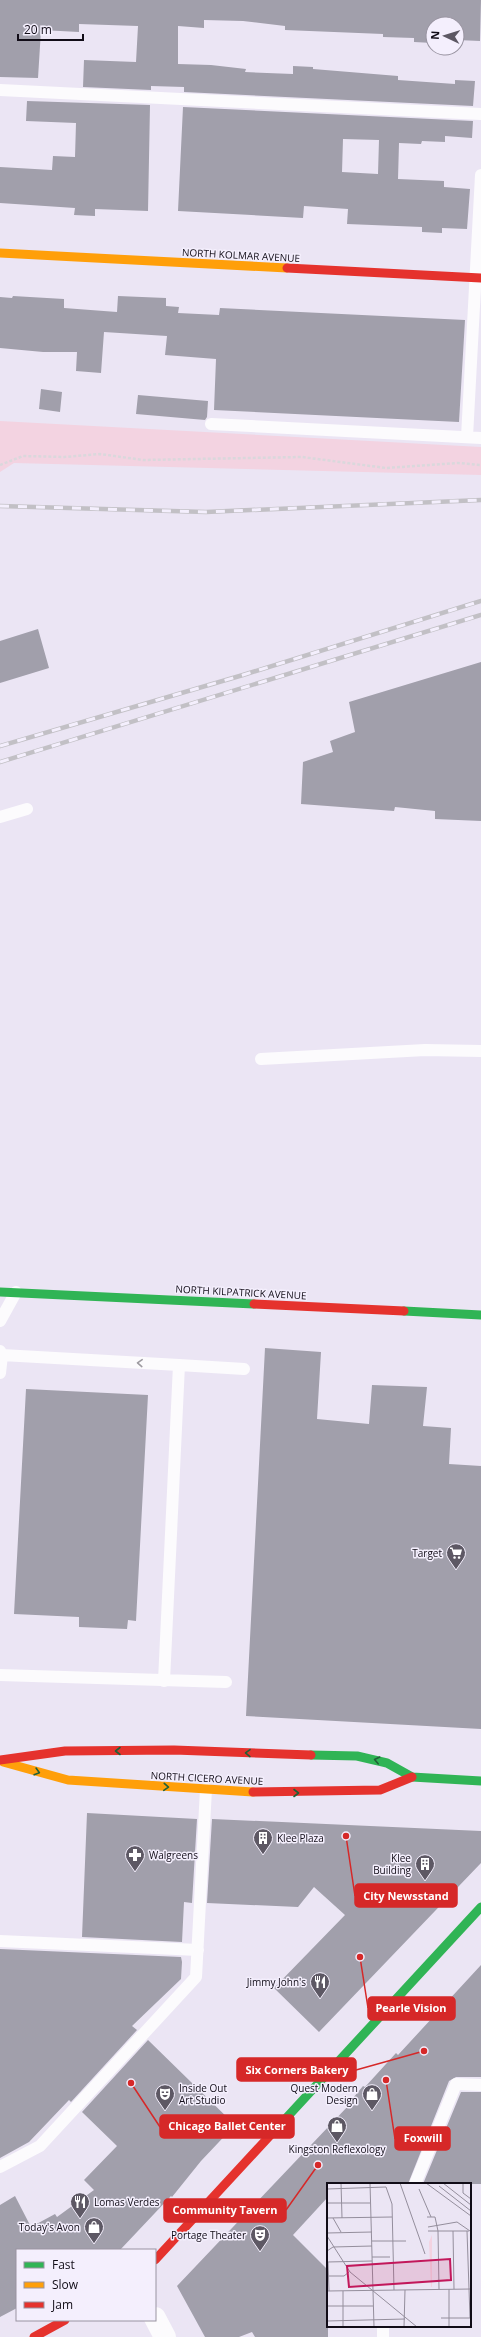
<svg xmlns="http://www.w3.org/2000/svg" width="481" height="2337" viewBox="0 0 481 2337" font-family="'Open Sans',sans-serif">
	<rect width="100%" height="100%" fill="#ebe5f4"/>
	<!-- green -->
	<path fill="#f3d3e1" d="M0 421 481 447V475L14 463 0 472Z"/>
	<!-- building -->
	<path fill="#a19fab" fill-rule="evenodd" d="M0 0H481L480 41 457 40V24H433V43L414 42V38L383 37V34L285 30V26L243 21 204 20V28L178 26V64L211 65 246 69 245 72 293 74V66L313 67V69L398 76V80L455 84V80L475 81 473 106 184 92V87L151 86V90L83 87 84 60 136 62 138 26 79 24V32L41 30 38 78 0 77Z
		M27 101 150 105 148 211 95 209V216L74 215 75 208 0 203V167L52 170 53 156 75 157 76 123 26 121Z
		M183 107 473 121 472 138 445 136V142L422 141 421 144 399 143 398 179 444 181V187L470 189 467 229 442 228V233L422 232V227L347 224 348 209 304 206 303 218 178 211ZM343 139 379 140 378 174 342 172Z
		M13 296 64 299V308L117 312 118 296 166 298V306L179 307 178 313 219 315 220 308 465 320 459 422 214 410 216 359 165 355 167 336 104 332 101 373 76 371 77 352H43L0 348V297L12 298Z
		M41 389 62 392 60 412 39 409Z
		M138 395 208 401 207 417 205 420 136 414Z
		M38 629 49 668 0 683V641Z
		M481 662V821L435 819V811L395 807 394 811 301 804 303 762 333 752 330 741 355 732 349 702Z
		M265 1348 321 1352 317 1419 369 1424 372 1385 427 1387 423 1426 451 1428 449 1464 481 1466V1729L246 1716Z
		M26 1389 148 1395 136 1621 128 1620 127 1629 79 1627V1617L14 1614Z
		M87 1813 197 1819 192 1903 184 1902 182 1942 82 1937Z
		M212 1819 481 1831V1863L319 2032 274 1988 345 1915 314 1887 298 1907 207 1903Z
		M0 1949 181 1957 182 1962 181 1979 132 2026 137 2030 71 2102 69 2100 29 2142 0 2158Z
		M481 1965V2077H456L449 2081 408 2184H328V2197L293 2235 328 2270V2337H255L252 2332 239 2337H205L177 2286 349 2105 348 2104 363 2086 365 2087 396 2053 398 2055Z
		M148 2040 235 2125 201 2161 172 2197 171 2196 120 2250H17V2308L0 2317V2205L15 2196 31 2227 55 2214 57 2217 94 2190 84 2180 117 2146 82 2112Z
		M461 2092H481V2184H423Z"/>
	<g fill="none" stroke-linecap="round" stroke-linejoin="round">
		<!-- path -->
		<path stroke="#dad8dc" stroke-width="2.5" stroke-dasharray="3 2" stroke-linecap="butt" d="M0 465 23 456 64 457 100 454 143 460 302 457 386 468 458 463 481 465"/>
		<!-- lane -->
		<path stroke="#fcfbfd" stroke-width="12" d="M0 90 481 114
			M211 424 481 438
			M467 437 481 175
			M0 817 27 809
			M261 1059 425 1050 481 1051
			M0 1321 16 1292
			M0 1351 2 1355 0 1373
			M2 1355 179 1365
			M0 1675 226 1682
			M164 1681 179 1365 244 1369
			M0 1941 198 1950
			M0 2167 40 2146 196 1977 206 1789
			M415 2184 456 2084 481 2085
			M383 2337V2326"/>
		<!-- street -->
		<path stroke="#fcfbfd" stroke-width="22" d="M155 2318 165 2337"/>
		<!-- fast -->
		<path stroke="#30b455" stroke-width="9" d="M0 1292 254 1304
			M404 1311 481 1315
			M311 1755 357 1756 387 1763 412 1777 481 1781
			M277 2128 481 1907"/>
		<!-- slow -->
		<path stroke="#ff9f0a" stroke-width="9" d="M0 253 287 268
			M3 1762 68 1780 253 1792"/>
		<!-- jam -->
		<path stroke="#e5322d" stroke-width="9" d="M287 268 481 278
			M254 1304 404 1311
			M0 1760 65 1751 174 1750 311 1755
			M253 1792 380 1790 412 1777
			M155 2260 277 2128
			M34 2337 65 2320"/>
		<!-- rail casing -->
		<g stroke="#c2c0c5" stroke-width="4.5">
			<path id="rail" d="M0 506 206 512 481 500
				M0 746 243 675 481 601
				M0 762 481 615"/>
		</g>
		<!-- rail -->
		<use href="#rail" stroke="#f4effd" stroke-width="3" stroke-dasharray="9" stroke-linecap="butt"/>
	</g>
	<!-- one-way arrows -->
	<defs><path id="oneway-chevron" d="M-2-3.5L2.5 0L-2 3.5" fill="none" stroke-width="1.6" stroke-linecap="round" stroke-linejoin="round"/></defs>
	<use stroke="#9e9ba1" href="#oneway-chevron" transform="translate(140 1363) rotate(-177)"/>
	<g stroke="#206036">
		<use href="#oneway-chevron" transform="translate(118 1751) rotate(180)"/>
		<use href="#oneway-chevron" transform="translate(248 1753) rotate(-179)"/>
		<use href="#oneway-chevron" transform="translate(377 1760) rotate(-167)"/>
		<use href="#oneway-chevron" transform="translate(37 1772) rotate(16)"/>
		<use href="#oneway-chevron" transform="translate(166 1787) rotate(4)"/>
		<use href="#oneway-chevron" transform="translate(296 1793)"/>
	</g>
	<!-- icons -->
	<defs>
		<g id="supermarket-pin" transform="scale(1)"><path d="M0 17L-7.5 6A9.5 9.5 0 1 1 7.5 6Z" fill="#5d5864" stroke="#f4effd"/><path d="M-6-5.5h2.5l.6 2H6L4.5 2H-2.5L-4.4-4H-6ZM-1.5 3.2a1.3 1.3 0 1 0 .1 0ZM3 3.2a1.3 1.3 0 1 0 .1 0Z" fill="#fff"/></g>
		<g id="building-pin" transform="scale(1)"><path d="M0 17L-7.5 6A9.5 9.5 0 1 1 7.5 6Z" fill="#5d5864" stroke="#f4effd"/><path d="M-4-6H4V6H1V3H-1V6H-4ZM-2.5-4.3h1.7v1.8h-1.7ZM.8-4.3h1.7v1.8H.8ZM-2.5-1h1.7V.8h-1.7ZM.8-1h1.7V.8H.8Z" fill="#fff"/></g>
		<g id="pharmacy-pin" transform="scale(1)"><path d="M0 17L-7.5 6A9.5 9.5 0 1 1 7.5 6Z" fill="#5d5864" stroke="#f4effd"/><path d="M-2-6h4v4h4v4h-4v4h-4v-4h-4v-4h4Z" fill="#fff"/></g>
		<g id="restaurant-pin" transform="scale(1)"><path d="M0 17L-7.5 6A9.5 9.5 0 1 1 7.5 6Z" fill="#5d5864" stroke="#f4effd"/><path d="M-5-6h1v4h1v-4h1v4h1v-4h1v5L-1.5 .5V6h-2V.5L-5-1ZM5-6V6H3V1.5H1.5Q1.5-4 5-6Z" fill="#fff"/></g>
		<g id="theatre-pin" transform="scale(1)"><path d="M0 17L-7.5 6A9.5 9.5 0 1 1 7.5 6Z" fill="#5d5864" stroke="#f4effd"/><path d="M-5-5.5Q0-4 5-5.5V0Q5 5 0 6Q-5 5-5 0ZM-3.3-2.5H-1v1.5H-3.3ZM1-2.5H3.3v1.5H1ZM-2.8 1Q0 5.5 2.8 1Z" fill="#fff"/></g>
		<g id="shop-pin" transform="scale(1)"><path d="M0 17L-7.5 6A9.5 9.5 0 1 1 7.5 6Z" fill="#5d5864" stroke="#f4effd"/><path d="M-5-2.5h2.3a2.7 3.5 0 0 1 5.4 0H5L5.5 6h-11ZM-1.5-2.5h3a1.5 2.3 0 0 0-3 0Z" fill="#fff"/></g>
	</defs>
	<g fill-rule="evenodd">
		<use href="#supermarket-pin" x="456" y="1553"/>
		<use href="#building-pin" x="263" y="1838"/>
		<use href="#pharmacy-pin" x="135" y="1855"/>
		<use href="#building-pin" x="425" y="1864"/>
		<use href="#restaurant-pin" x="320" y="1982"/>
		<use href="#theatre-pin" x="165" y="2094"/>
		<use href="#shop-pin" x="372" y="2094"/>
		<use href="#shop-pin" x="337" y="2126"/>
		<use href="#restaurant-pin" x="80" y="2202"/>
		<use href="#shop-pin" x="94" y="2227"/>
		<use href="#theatre-pin" x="260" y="2235"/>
	</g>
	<g text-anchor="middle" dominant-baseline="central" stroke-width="3" stroke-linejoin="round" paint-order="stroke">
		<!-- street labels -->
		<g font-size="10" fill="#110c17" stroke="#f4effd">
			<text transform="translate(241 255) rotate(3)">NORTH KOLMAR AVENUE</text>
			<text transform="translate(241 1292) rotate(3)">NORTH KILPATRICK AVENUE</text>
			<text transform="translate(207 1778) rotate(3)">NORTH CICERO AVENUE</text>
		</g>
		<!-- poi labels -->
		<g font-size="10" fill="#110c17" stroke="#f4effd" text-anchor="end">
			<text x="442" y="1553">Target</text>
			<text x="277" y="1838" text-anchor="start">Klee Plaza</text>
			<text x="149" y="1855" text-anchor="start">Walgreens</text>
			<text x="411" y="1858">Klee<tspan x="411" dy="12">Building</tspan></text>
			<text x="306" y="1982">Jimmy John's</text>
			<text x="179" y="2088" text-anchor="start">Inside Out<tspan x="179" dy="12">Art Studio</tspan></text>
			<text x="358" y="2088">Quest Modern<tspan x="358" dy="12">Design</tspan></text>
			<text x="337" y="2149" text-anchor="middle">Kingston Reflexology</text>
			<text x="94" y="2202" text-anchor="start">Lomas Verdes</text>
			<text x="80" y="2227">Today's Avon</text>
			<text x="246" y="2235">Portage Theater</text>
		</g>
	</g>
	<!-- overview -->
	<g transform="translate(327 2183)">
		<rect width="144" height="144" fill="#ebe5f4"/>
		<path d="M105 52V104H104L102 59Z" fill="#f3d3e1"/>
		<path fill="none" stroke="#948e9c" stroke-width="1" d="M14 0 15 35M43 0 47 144M73 0 98 71M99 0 144 33M116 0 144 22M136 0V10L144 16M112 3 144 28M0 6 59 4 65 21 67 107M92 6 104 34M0 20H43M100 34H108L111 48 112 106M0 35 65 34M6 35 14 49M101 44 130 39 143 48M101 48H142M126 48 127 106M140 48 143 135M0 50 45 49M0 53 23 89 90 144M45 58H79M0 68 6 64 45 63M45 74H63M0 79 45 78M1 79 2 108M1 93H17L22 89M122 106V144M0 108 144 106M16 108V144M0 123H46M114 135H144M0 138 78 136M77 144 78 107"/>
		<path fill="#c2185b" fill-opacity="0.15" stroke="#c2185b" stroke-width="2" d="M123 76 124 97 22 104 20 83Z"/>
		<rect width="144" height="144" fill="none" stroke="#110c17" stroke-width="2"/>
	</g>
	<!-- callouts -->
	<path fill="none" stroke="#d62828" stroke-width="1.5" d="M346 1836L355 1896M360 1957L368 2008M424 2051L356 2070M131 2083L160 2127M386 2080L395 2139M318 2165L286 2210"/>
	<g fill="#d62828" stroke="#f4effd" stroke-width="1.5">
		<circle cx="346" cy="1836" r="4"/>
		<circle cx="360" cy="1957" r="4"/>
		<circle cx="424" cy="2051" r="4"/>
		<circle cx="131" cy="2083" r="4"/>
		<circle cx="386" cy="2080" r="4"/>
		<circle cx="318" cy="2165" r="4"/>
	</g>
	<g fill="#d62828" stroke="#d62828" stroke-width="1.5">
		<rect x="355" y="1884" width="102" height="23" rx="4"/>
		<rect x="368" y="1997" width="87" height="23" rx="4"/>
		<rect x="237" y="2058" width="119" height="23" rx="4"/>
		<rect x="160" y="2115" width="134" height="23" rx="4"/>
		<rect x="395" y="2127" width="55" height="23" rx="4"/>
		<rect x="164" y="2199" width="122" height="23" rx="4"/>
	</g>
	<g font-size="11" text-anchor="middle" font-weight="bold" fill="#fff">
		<text x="406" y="1900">City Newsstand</text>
		<text x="411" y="2012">Pearle Vision</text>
		<text x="297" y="2074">Six Corners Bakery</text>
		<text x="227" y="2130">Chicago Ballet Center</text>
		<text x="423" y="2142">Foxwill</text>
		<text x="225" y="2214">Community Tavern</text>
	</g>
	<!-- legend -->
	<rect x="16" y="2249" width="140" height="72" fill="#f4effd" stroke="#9994a1"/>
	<rect x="24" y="2262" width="20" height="6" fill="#30b455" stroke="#9994a1"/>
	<text x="52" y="2269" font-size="12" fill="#110c17">Fast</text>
	<rect x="24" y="2282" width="20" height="6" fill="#ff9f0a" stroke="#9994a1"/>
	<text x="52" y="2289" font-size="12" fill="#110c17">Slow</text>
	<rect x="24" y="2302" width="20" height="6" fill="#e5322d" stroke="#9994a1"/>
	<text x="52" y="2309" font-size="12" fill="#110c17">Jam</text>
	<!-- north arrow -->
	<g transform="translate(445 36) rotate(274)"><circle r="19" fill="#f4effd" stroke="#9994a1"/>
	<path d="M0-3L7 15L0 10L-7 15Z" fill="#5d5864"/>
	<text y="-6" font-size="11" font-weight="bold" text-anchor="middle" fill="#110c17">N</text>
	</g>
	<!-- scale -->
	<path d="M18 34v6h65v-6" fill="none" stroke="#110c17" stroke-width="2"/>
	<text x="24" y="34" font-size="12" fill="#110c17" stroke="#f4effd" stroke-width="3" paint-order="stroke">20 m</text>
</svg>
